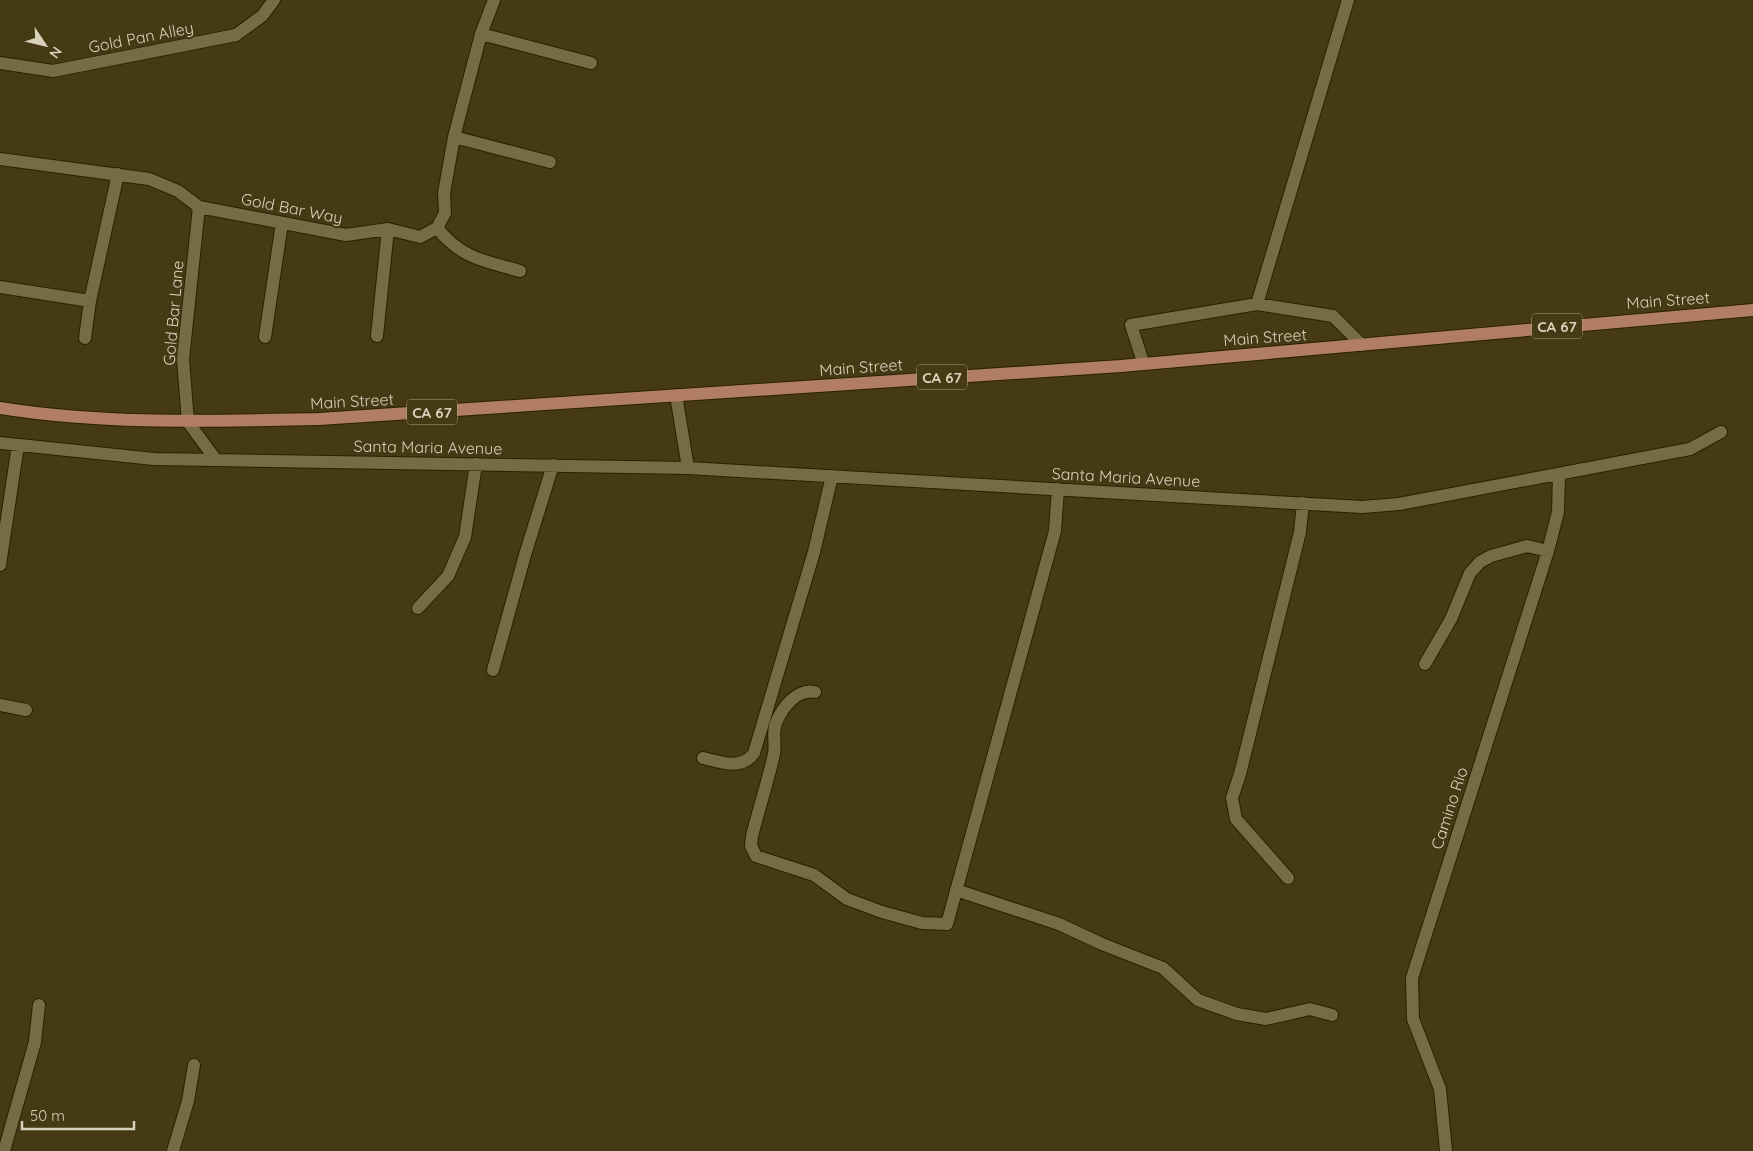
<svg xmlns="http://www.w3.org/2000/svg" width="1753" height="1151" viewBox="0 0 1753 1151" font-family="Quicksand,sans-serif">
	<rect width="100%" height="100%" fill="#453a14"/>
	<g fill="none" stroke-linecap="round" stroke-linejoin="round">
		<!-- minor casing -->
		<g stroke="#292104" stroke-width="14">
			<path id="minor" d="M481 34 591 63
				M0 63 53 71 236 35 262 16 274 0
				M454 137 550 162
				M0 159 149 179 178 191 199 207 346 235 388 229 420 237 437 228 445 213 444 193 454 137 481 34 494 0
				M199 207 183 359 188 422 216 460 688 468 1362 507 1399 504 1690 449 1721 432
				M437 228C462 259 485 261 520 271
				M0 287 90 301
				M1257 304 1348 0
				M377 336 388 229
				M265 337 282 223
				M85 338 90 301 118 174
				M1143 362 1131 325 1257 304 1333 316 1362 345
				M676 395 688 468
				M0 443 154 459 216 460
				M0 565 18 445
				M418 608 448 576 465 537 476 464
				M1425 664 1451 619 1470 573 1480 562 1491 556 1527 546 1548 551
				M493 670 525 555 553 465
				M815 692C797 688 782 708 776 723 772 733 776 743 774 754 768 781 759 808 752 836L751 846 756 856 814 875 847 899 882 912 922 923 947 924 1055 531 1058 489
				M0 705 26 710
				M703 758C721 762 741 771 754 753L814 552 832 476
				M1288 878 1236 819 1232 798 1240 774 1300 532 1303 503
				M956 890 1059 924 1102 944 1163 968 1198 1000 1237 1014 1266 1019 1310 1009 1332 1015
				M4 1151 35 1042 39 1005
				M173 1151 188 1101 194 1065
				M1446 1151 1440 1089 1413 1019 1412 978 1548 551 1558 512 1559 476"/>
		</g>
		<!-- major casing -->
		<g stroke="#292104" stroke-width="14">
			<path id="major" d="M0 408C105 425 213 421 319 419L1121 366 1753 310"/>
		</g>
		<!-- minor -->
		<use href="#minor" stroke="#766b44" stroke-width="12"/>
		<!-- major -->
		<use href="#major" stroke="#b17d63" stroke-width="12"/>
	</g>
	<g text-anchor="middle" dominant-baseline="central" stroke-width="4.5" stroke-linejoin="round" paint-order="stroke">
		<!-- shield labels -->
		<g fill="#453a14" stroke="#aca48a" stroke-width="1">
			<rect x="1532" y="313.5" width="50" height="25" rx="4"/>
			<rect x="917" y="364.5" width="50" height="25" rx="4"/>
			<rect x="407" y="399.5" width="50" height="25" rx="4"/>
		</g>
		<g font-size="15" font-weight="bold" fill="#d8d2bd">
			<text x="1557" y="326">CA 67</text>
			<text x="942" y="377">CA 67</text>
			<text x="432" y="412">CA 67</text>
		</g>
		<!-- street labels -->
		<g font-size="16" fill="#d8d2bd" stroke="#453a14">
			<text transform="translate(141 37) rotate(-11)">Gold Pan Alley</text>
			<text transform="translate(292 208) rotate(11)">Gold Bar Way</text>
			<text transform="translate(1668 300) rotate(-4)">Main Street</text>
			<text transform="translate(173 313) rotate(-85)">Gold Bar Lane</text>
			<text transform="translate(1265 337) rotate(-4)">Main Street</text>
			<text transform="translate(861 367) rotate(-4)">Main Street</text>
			<text transform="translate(352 401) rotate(-3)">Main Street</text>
			<text transform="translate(428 447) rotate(1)">Santa Maria Avenue</text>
			<text transform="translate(1126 477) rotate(3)">Santa Maria Avenue</text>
			<text transform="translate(1449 808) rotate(-72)">Camino Rio</text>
		</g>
	</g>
	<!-- north arrow -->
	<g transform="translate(45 45) rotate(125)" stroke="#453a14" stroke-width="4" paint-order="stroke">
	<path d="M0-4L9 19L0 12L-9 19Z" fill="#d8d2bd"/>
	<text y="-8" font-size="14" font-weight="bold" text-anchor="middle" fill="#d8d2bd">N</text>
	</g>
	<!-- scale -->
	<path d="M22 1121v8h112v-8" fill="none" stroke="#d8d2bd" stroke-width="2.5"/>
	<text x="30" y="1121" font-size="15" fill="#d8d2bd" stroke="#453a14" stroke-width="4" paint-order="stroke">50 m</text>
</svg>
